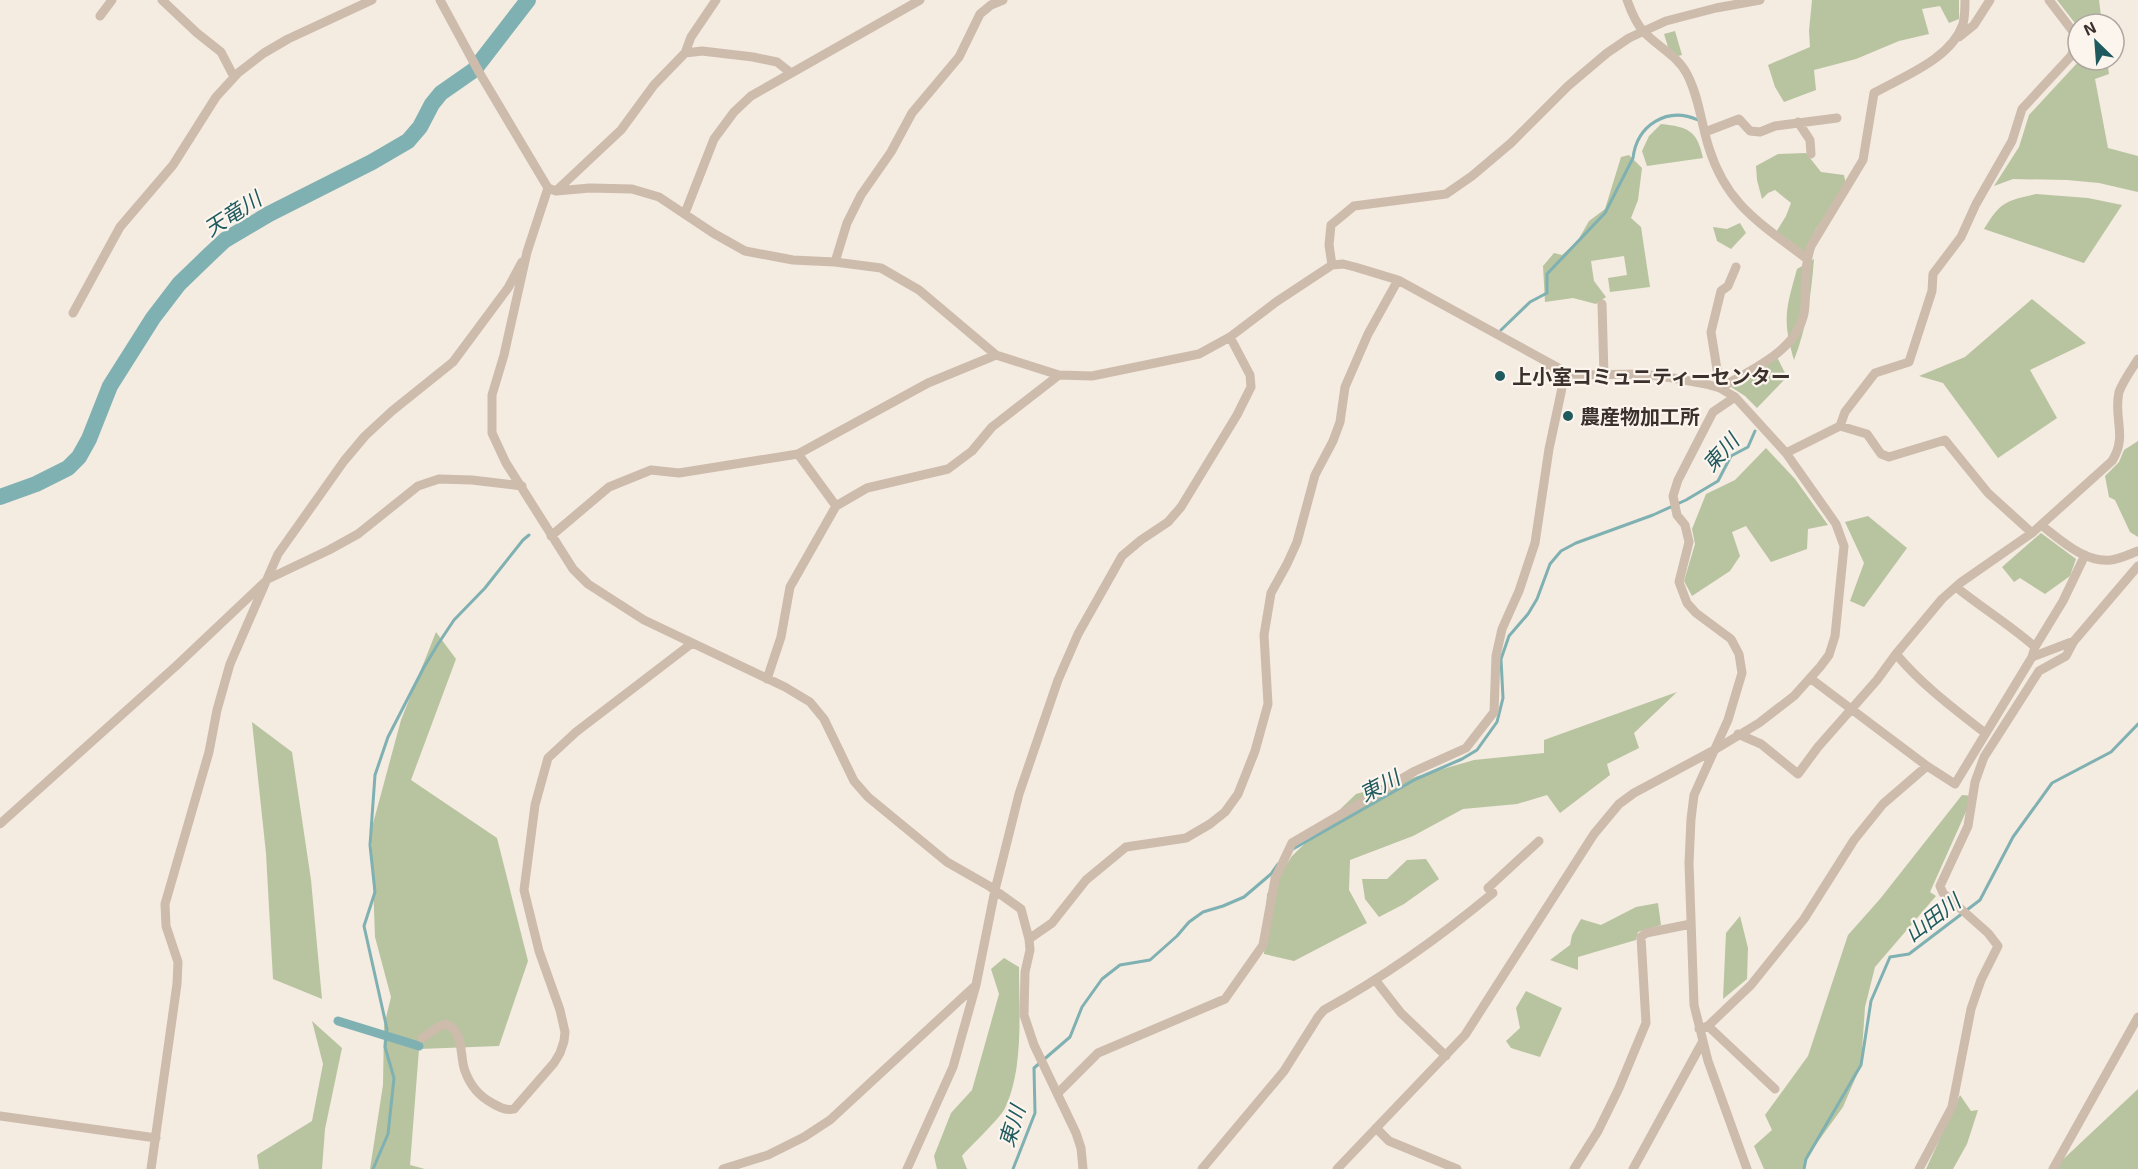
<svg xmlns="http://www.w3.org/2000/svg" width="2138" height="1169" viewBox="0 0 2138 1169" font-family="'Exo 2','Noto Sans JP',sans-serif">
	<rect width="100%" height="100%" fill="#f4ebe1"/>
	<!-- green -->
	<path fill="#b8c4a0" d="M1812 0H1959V19L1949 23 1940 6 1922 9 1929 34 1899 41 1856 59 1814 70 1816 90 1784 102 1775 87 1768 65 1810 47 1809 31Z
		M2057 0H2099L2102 24H2078V27Z
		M1675 31 1682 55 1674 57 1668 47 1664 34Z
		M2080 60H2107L2109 74 2095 79 2108 148 2138 156V192L2099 183 2067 180 2013 179 1994 186 2019 147 2029 115Z
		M1661 124C1688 127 1697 130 1703 158L1647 166 1642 151 1649 136Z
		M1806 153 1821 172 1844 175 1846 185 1816 229 1805 252 1775 234 1786 216 1791 203 1775 190 1768 193 1762 199 1757 180 1756 166 1778 154Z
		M1629 155 1642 168 1638 200 1631 218 1641 227 1650 287 1610 292 1608 278 1627 275 1624 256 1591 261 1594 281 1606 297 1596 304 1573 298 1545 302 1543 266 1554 253 1562 255 1577 242 1589 221 1605 209 1621 157Z
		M2036 194 2088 198 2122 205 2084 263 1984 229C2001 201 2006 201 2036 194Z
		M1740 223 1746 233 1731 249 1717 241 1713 227 1727 229Z
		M1814 259C1811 296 1807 326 1794 360 1782 319 1786 309 1797 269Z
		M2032 299 2086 343 2030 370 2057 418 1998 458 1943 383 1919 376 1965 357Z
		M1777 357 1787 377 1757 408 1745 396 1731 387 1758 373Z
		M2138 441V537L2130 532 2115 500 2109 497 2105 476 2119 462 2124 450Z
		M1766 448 1795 479 1828 525 1808 529 1807 549 1771 562 1746 526 1732 532 1740 556 1730 571 1692 596 1684 581 1695 544 1692 529 1706 494 1735 480Z
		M1868 516 1907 548 1864 607 1850 601 1864 563 1845 522Z
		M2041 533 2076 559 2070 576 2045 594 2020 578 2014 582 2002 567Z
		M436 632 456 659 411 780 497 838 528 961 499 1046 419 1049 410 1165 425 1169H370L383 1085 384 1026 391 997 375 937 371 831 401 720Z
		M1677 692 1634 733 1639 748 1607 764 1610 775 1560 813 1547 795 1517 804 1463 809 1413 836 1350 860 1349 890 1367 923 1294 961 1264 954 1267 894 1292 856 1356 794 1474 760 1544 753V740Z
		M252 722 292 752 311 880 322 999 273 979 266 853Z
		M1962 795 1973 796 1930 892 1936 896 1875 967 1865 1007 1861 1065 1843 1107 1806 1158 1804 1169H1764L1754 1146 1772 1130 1765 1115 1808 1056 1848 935 1880 899Z
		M1426 859 1439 879 1404 904 1379 917 1365 899 1362 879H1387L1407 860Z
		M1658 903 1661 925 1638 932 1636 940 1578 957V970L1550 960 1570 945 1572 935 1581 919 1601 925 1636 907Z
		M1740 916 1748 948 1747 979 1723 999 1726 933Z
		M1004 958 1019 967C1019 1010 1024 1068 1005 1108 1000 1119 971 1145 962 1156L967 1169H937L934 1156 951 1113 972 1090 985 1044 999 994 991 969Z
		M1526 991 1562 1008 1540 1057 1511 1048 1506 1041 1520 1028 1516 1008Z
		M312 1021 342 1048 325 1129 322 1169H259L257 1155 312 1121 323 1064Z
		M2138 1089V1169H2055L2056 1166Z
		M1960 1095 1971 1111 1978 1110 1967 1144 1953 1169H1926Z"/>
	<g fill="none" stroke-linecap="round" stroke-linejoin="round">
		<!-- stream -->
		<path stroke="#7fb0b2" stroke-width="3" d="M1501 330 1530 302 1547 293V274L1605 213 1633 158C1637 125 1667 106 1698 120
			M1293 849 1416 779 1462 759 1477 750 1497 722 1503 698 1501 659 1509 636 1528 614 1537 599 1550 564 1561 551 1576 543 1653 515 1686 500 1718 481 1731 456 1748 447 1755 431
			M373 1169 388 1134 394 1078 385 1047 387 1029 364 926 375 892 370 845 375 775 388 737 424 667 438 644 454 620 485 588 523 540 529 535
			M1013 1169 1035 1113 1034 1068 1070 1037 1082 1007 1102 979 1120 965 1150 960 1177 936 1189 922 1203 912 1223 906 1244 897 1271 874 1278 864
			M1804 1169 1806 1159 1861 1065 1871 1001 1890 957 1909 954 1980 900 2013 837 2052 783 2111 752 2138 724"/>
		<!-- canal -->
		<path stroke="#7fb0b2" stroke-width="9" d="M338 1021 419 1046"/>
		<!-- river -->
		<path stroke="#7fb0b2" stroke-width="16" d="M0 497 36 484 68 468 79 457 89 439 110 386 153 318 179 284 209 255 225 240 269 214 372 162 408 141 420 127 432 104 441 93 474 70 528 0"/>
		<!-- minor -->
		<path stroke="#cdbbac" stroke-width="9" d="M162 0 197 33 221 52 234 77
			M440 0 479 72 548 188 556 191 590 188 632 189 659 197 713 233 745 251 793 260 835 262 881 268 919 290 996 355 1059 375 1092 376 1199 354 1230 337 1276 302 1332 265 1343 264 1355 267 1398 280 1564 371 1577 375 1642 374 1673 378 1706 384 1720 388 1735 397 1786 453 1836 524 1844 546 1835 636 1829 655 1820 667 1794 696 1759 723 1716 749 1634 793 1619 804 1594 834 1465 1035 1337 1169
			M1627 0C1631 11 1636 24 1644 32 1658 47 1677 55 1687 74 1699 97 1701 123 1709 148 1727 206 1762 224 1807 259
			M2049 0 2078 38
			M100 16 112 0
			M1959 37 1974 25 1990 0
			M685 53 691 37 716 0
			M1798 122 1810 140 1811 154
			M1705 132 1739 119 1750 131 1760 132 1775 126 1837 118
			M548 188 527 252 504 355 492 395V433L506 463 573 569 588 584 644 620 785 687 810 702 824 719 854 781 868 797 947 862 989 886 1021 909 1029 939 1030 950 1025 972 1024 1015 1034 1045 1076 1133 1081 1148 1083 1169
			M556 191 621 130 654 85 685 53 702 51 753 57 777 62 791 73
			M685 213 714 139 734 112 751 96 920 0
			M835 262 847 223 861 195 891 152 912 113 959 57 980 14 991 5 1003 0
			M1332 265 1329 245 1331 225 1354 206 1446 194 1472 176 1511 143 1568 86 1607 53 1629 38 1666 21 1716 8 1760 0
			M1736 267 1728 286 1721 291 1711 332 1720 388C1752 369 1803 349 1805 305 1806 285 1804 266 1811 246L1863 160 1874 93C1904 76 1951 59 1963 24 1965 16 1965 8 1965 0
			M1602 304 1604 376
			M73 313 120 227 173 165 216 97 238 73 264 53 288 39 372 0
			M1735 397 1713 412 1678 480 1673 496 1677 515 1685 525 1689 542 1679 582 1687 603 1696 613 1731 639 1739 654 1742 673 1728 720 1694 795 1691 819 1689 863 1694 1005 1708 1061 1747 1169
			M1840 426 1867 434 1881 454 1889 457 1945 440 1988 493 2032 533
			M1786 453 1840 426 1845 412 1875 373 1909 362 1932 291 1933 274 1961 237 1976 204 2012 141 2022 109 2071 56 2078 41
			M798 454 836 506
			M2041 525C2061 540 2084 563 2111 560 2120 559 2130 554 2138 551
			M551 536 609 487 651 470 679 473 798 454 928 383 996 355
			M1956 587C1982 608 2010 625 2035 647L2032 657
			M2035 647 2063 601 2085 555
			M1896 654C1922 685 1953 708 1985 733
			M1810 678 1927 766
			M767 679 781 637 790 587 836 506 867 488 948 469 972 451 992 427 1059 375
			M1738 734 1761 744 1798 774 1818 747 1877 680 1896 654 1942 599 1960 583 2032 533 2112 461C2128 436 2113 418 2119 392 2123 381 2132 369 2138 359
			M0 824 176 666 268 579 329 550 358 534 418 486 439 479 472 480 522 486
			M1029 939 1052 923 1086 880 1126 847 1186 838 1210 824 1225 812 1238 794 1255 751 1268 704 1264 635 1271 593 1287 564 1297 542 1315 475 1333 441 1340 422 1345 387 1368 334 1398 280
			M1376 981 1401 1013 1446 1056
			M1708 1026 1775 1089
			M1699 1029 1708 1026 1751 985 1804 919 1854 840 1883 804 1927 766 1955 784 2032 657 2074 641
			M422 1038 440 1026 446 1024C465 1031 459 1056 465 1071 470 1085 479 1096 492 1103 499 1107 506 1111 514 1109L554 1063 560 1053 564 1041 565 1032 560 1010 539 951 524 890 535 805 548 758 576 732 691 644
			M1058 1093 1098 1053 1225 999 1263 945 1275 879 1292 843 1415 771 1466 748 1494 712 1496 656 1502 629 1519 591 1535 543 1549 449 1562 388 1546 362
			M0 1116 156 1138
			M1376 1128 1389 1141 1457 1169
			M151 1169 177 984 178 962 166 926 165 904 209 752 217 710 230 664 278 554 344 461 365 436 392 411 453 362 508 288 522 262
			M723 1169 768 1155 804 1137 830 1120 976 985
			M907 1169 953 1067 976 985 995 890 1019 794 1058 680 1078 634 1122 556 1141 540 1168 522 1181 507 1237 415 1251 387 1250 375 1230 337
			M1202 1169 1284 1071 1318 1017 1324 1010C1384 977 1440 937 1493 893L1488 888 1539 841
			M1574 1169 1598 1131 1619 1088 1646 1023 1641 937 1646 933 1691 924
			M1633 1169 1703 1041
			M1919 1169 1952 1107 1971 1009 1981 980 1998 946 1988 933 1943 893 1940 886 1968 826 1975 782 1984 757 1993 743 2039 671 2066 656 2074 641 2138 566
			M2053 1169 2138 1017"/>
	</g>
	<!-- markers -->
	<g fill="#1f5a5e" stroke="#fbf5ee" stroke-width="2">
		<circle cx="1500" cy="376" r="6"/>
		<circle cx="1568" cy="416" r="6"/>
	</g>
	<g text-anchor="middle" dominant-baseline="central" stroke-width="4.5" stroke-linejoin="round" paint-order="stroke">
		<!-- poi labels -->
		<g font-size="20" font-weight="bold" fill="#3b302b" stroke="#fbf5ee" text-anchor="start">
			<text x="1512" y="376">上小室コミュニティーセンター</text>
			<text x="1580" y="416">農産物加工所</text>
		</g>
		<!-- water labels -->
		<g font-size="21" font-style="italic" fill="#1f5a5e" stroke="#fbf5ee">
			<text transform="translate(232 213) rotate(-33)">天竜川</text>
			<text transform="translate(1720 452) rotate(-48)">東川</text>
			<text transform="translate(1379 785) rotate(-28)">東川</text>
			<text transform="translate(1932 917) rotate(-37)">山田川</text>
			<text transform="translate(1011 1126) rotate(-73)">東川</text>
		</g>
	</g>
	<!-- north arrow -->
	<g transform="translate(2096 42) rotate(335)"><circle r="28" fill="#fbf5ee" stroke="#aea6a0" stroke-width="1.5"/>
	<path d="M0-4.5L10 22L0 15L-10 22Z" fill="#1f5a5e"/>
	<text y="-9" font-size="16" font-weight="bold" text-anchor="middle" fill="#3b302b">N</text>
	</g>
</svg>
